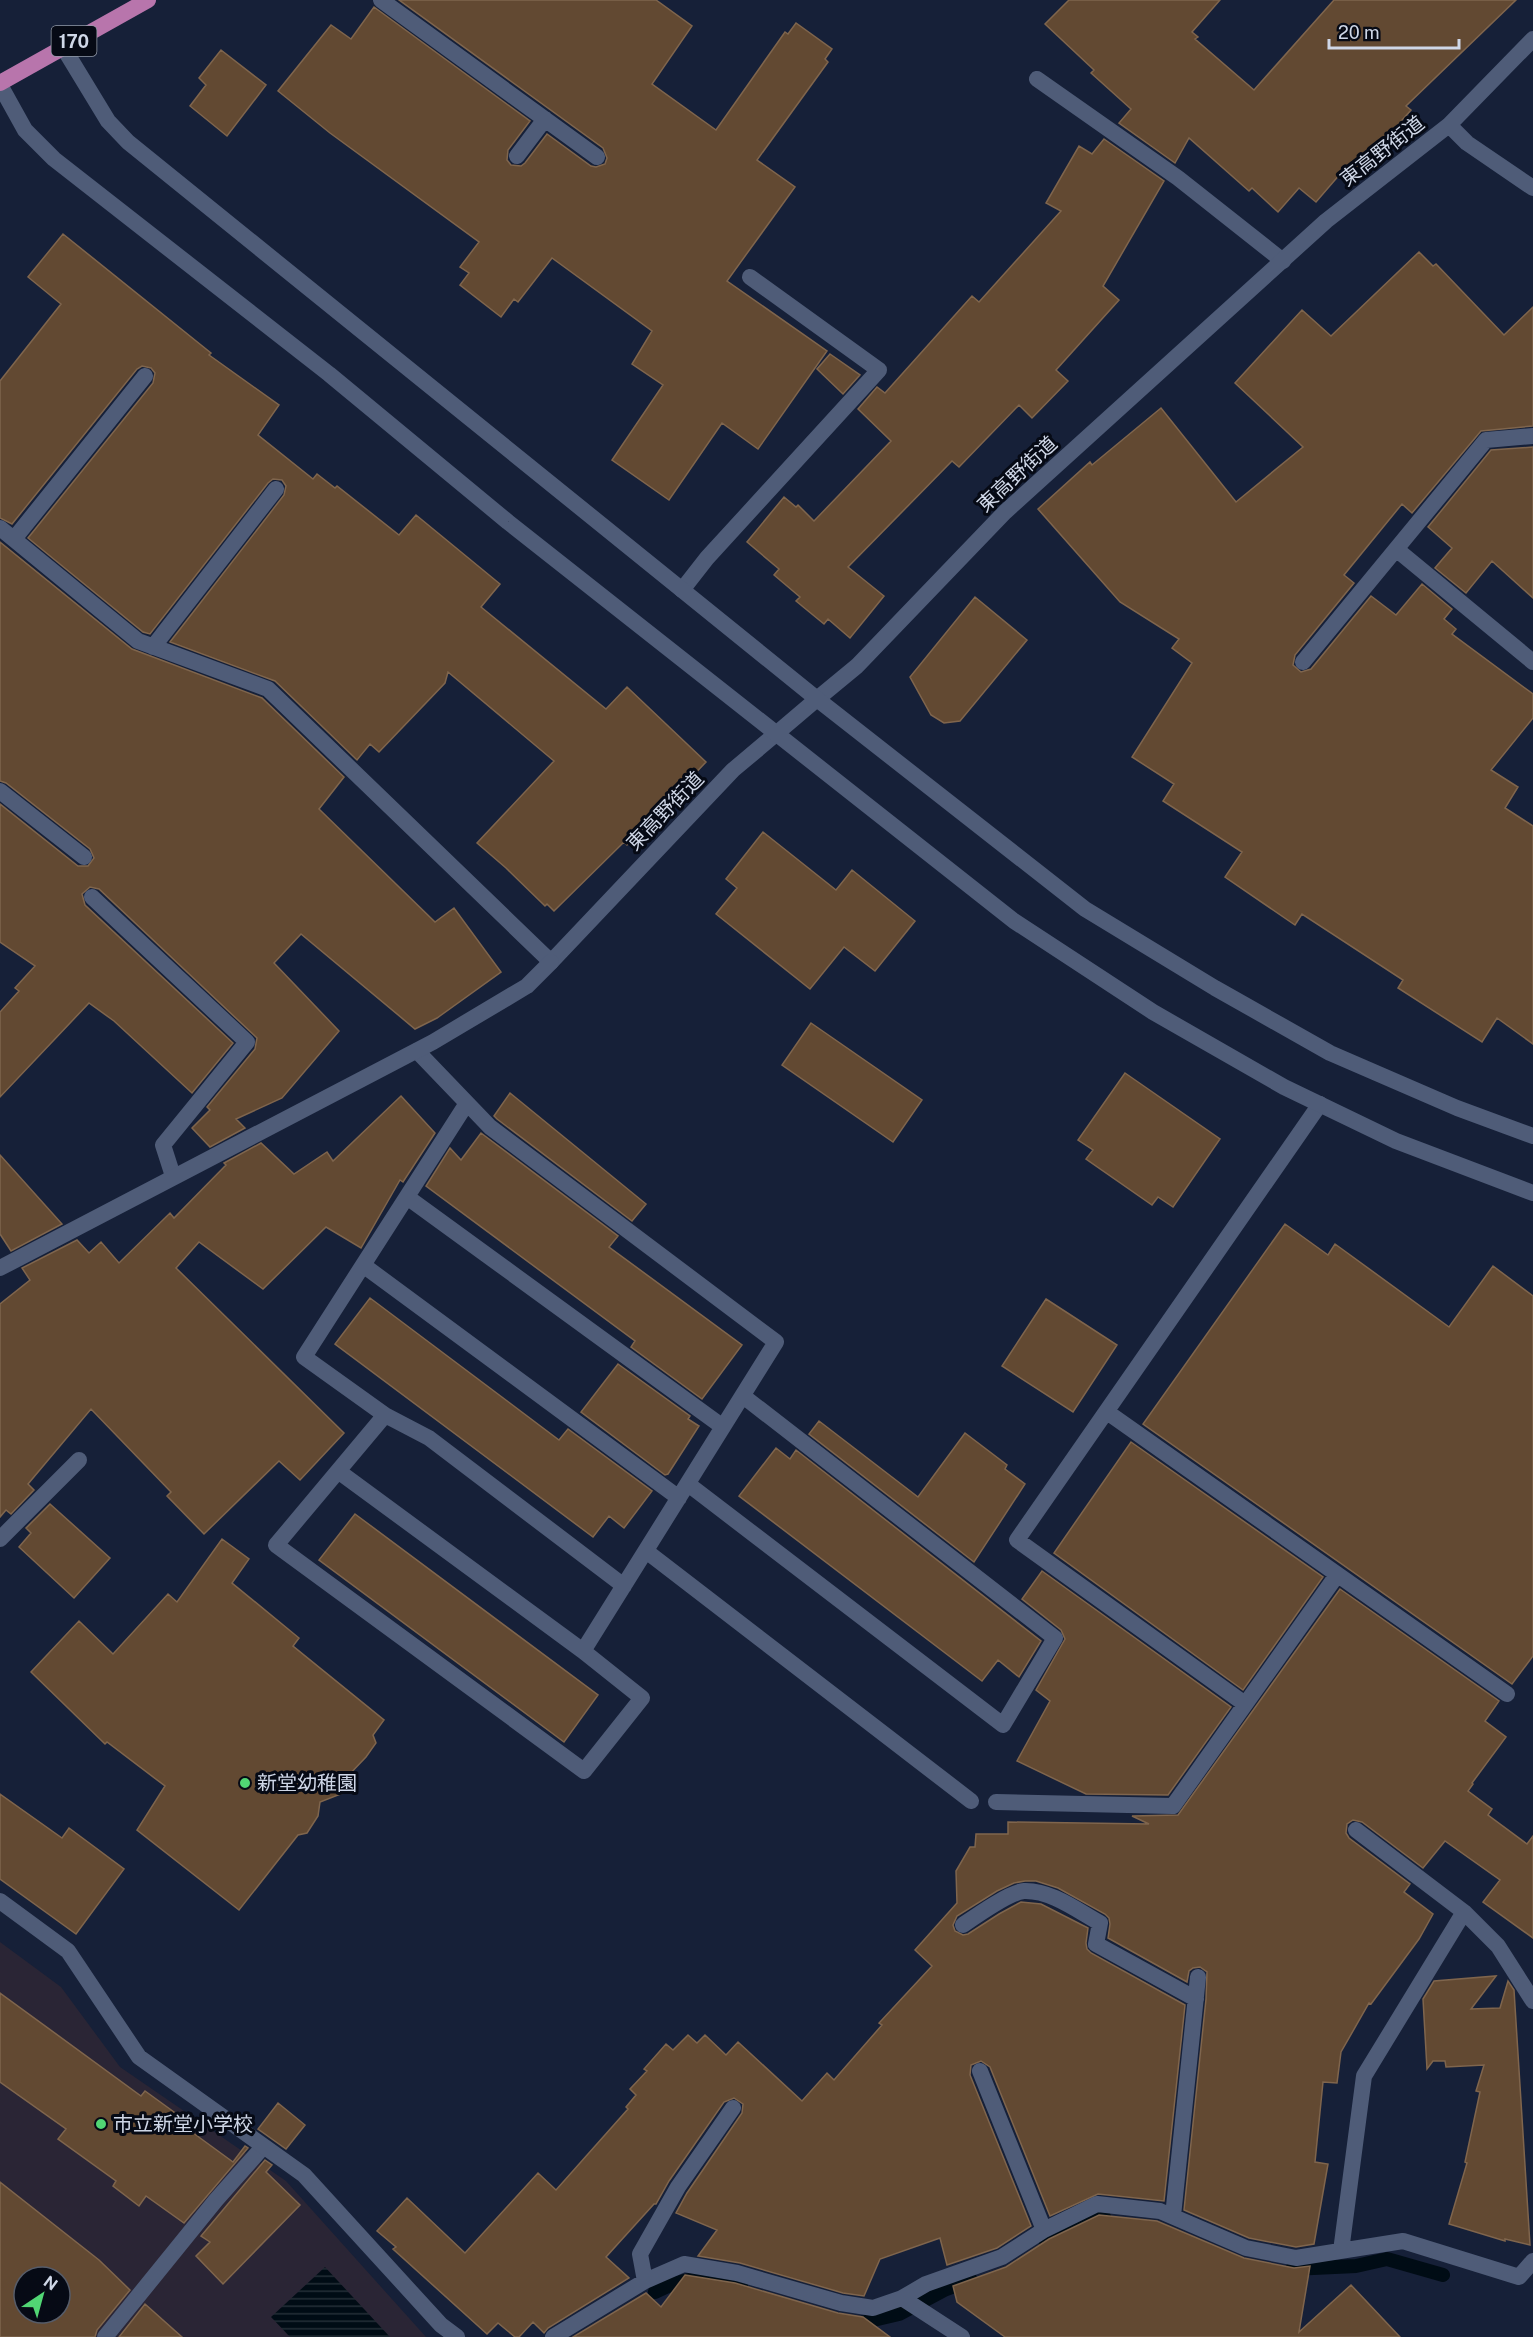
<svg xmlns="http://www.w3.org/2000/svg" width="1533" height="2337" viewBox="0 0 1533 2337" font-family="'Public Sans','Noto Sans JP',sans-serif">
	<defs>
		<pattern id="water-rules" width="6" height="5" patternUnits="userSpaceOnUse" patternTransform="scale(1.5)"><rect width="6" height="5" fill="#000c15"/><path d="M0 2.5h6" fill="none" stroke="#242f37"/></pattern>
	</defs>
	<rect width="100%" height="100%" fill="#162038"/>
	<!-- education -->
	<path fill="#2a2535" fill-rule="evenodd" d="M0 1942 61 1987 120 2067 286 2181 426 2337H0ZM24 2277H60V2313H24Z"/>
	<!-- water -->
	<path fill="url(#water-rules)" d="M325 2267 390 2337H290L271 2317Z"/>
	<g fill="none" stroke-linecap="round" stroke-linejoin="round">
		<!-- stream -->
		<path stroke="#000c15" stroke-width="14" d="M1046 2242C1058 2233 1090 2215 1104 2217
			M1292 2269 1356 2266 1387 2259 1443 2275
			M655 2292C688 2275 706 2276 741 2286
			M852 2325 899 2314 944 2290 971 2280"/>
	</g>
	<!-- building -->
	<path fill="#624932" stroke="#7f654d" stroke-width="1.5" fill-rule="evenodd" d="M399 0H656L692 26 652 84 716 130 785 32 788 34 796 23 832 49 825 59 828 62 757 160 795 187 727 281 827 351 758 449 722 423 669 500 612 460 663 385 632 364 652 331 552 258 518 302 514 299 501 317 460 285 469 273 460 267 479 242 330 133 278 91 331 25 351 39 374 7 530 121 508 150 507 160 511 165 521 166 525 163 547 134 591 166 596 167 605 164 607 158 603 148Z
		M1069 0H1220L1192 32 1198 37 1195 39 1254 90 1334 0H1516L1406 106 1411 110 1355 173 1347 166 1316 202 1299 188 1278 212 1252 188 1249 191 1189 138 1175 163 1119 123 1131 109 1091 73 1094 70 1045 24Z
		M221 50 266 85 227 136 190 106 206 85 199 78Z
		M1104 139 1164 181 1103 286 1119 300 1056 370 1068 381 1032 418 1019 405 959 467 952 461 848 567 884 596 850 638 828 619 824 624 796 601 800 597 774 575 779 569 747 542 784 497 796 507 798 505 814 521 891 441 858 409 877 387 885 393 972 296 979 302 1061 211 1046 203 1079 146 1092 154Z
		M63 234 211 353 209 355 279 405 258 435 313 479 317 474 335 488 337 486 399 535 416 515 500 584 481 607 606 709 627 687 706 762 627 845 624 842 554 911 547 904 545 906 506 868 477 843 554 761 448 672 445 683 379 752 370 744 357 760 275 681 170 642 284 495 286 486 282 480 273 479 268 483 150 634 143 632 28 538 153 383 155 373 151 368 142 366 137 369 12 524 0 518V381L61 304 28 277Z
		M1419 252 1433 266 1436 264 1504 335 1533 307V426L1481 431 1412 513 1402 504 1344 575 1354 583 1295 655 1293 665 1301 672 1311 669 1371 596 1396 615 1422 584 1452 609 1444 619 1456 629 1452 634 1533 694V718L1491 770 1518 787 1505 808 1533 826V1044L1497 1018 1482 1042 1398 988 1403 980 1302 914 1295 925 1225 877 1242 852 1163 801 1174 784 1132 757 1192 663 1172 648 1179 639 1120 602 1038 509 1090 462 1092 465 1161 408 1236 502 1303 447 1235 383 1302 310 1331 336Z
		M830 354 860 375 843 394 817 369Z
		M1533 447V598L1492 561 1466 593 1435 568 1452 548 1428 527 1491 450Z
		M0 542 132 649 262 698 344 777 319 809 435 922 454 908 501 972 437 1018 415 1029 301 934 274 963 339 1031 282 1098 236 1119 245 1128 210 1147 192 1128 210 1110 207 1107 255 1049 257 1038 99 889 90 887 82 894 85 905 233 1043 192 1093 114 1021 89 1003 0 1097V1012L19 991 15 988 35 966 0 942V804L78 866H88L94 858 90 849 6 783 0 781Z
		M975 597 1027 640 960 721 944 723 931 715 910 677Z
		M763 832 836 890 852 870 915 921 875 971 844 947 810 989 716 914 737 888 726 879Z
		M811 1023 922 1100 893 1142 782 1065Z
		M1125 1073 1220 1139 1173 1207 1158 1197 1152 1205 1086 1159 1093 1150 1078 1140Z
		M510 1093 646 1204 632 1221 497 1119 494 1116Z
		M401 1096 435 1133 403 1182 400 1180 361 1248 326 1227 263 1289 199 1242 176 1268 344 1433 300 1480 279 1461 204 1534 167 1496 171 1492 91 1409 28 1484 34 1490 11 1514 6 1510 0 1517V1304L30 1280 22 1268 77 1240 89 1253 101 1242 119 1263 170 1213 174 1218 226 1165 224 1163 261 1143 294 1174 327 1152 333 1161Z
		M481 1133 618 1236 609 1247 742 1345 702 1399 631 1347 635 1341 426 1186 450 1148 461 1160Z
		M0 1155 62 1224 11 1251 0 1234Z
		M1285 1224 1328 1255 1335 1244 1449 1327 1493 1266 1533 1296V1656L1512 1684 1143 1424Z
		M370 1298 559 1440 568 1429 652 1491 624 1528 609 1516 593 1537 335 1344Z
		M1046 1299 1117 1345 1073 1412 1002 1366Z
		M618 1364 690 1416 688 1419 699 1426 668 1474 665 1475 581 1412Z
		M819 1421 918 1497 965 1433 1007 1465 1005 1469 1025 1484 974 1562 809 1434Z
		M1131 1442 1323 1577 1243 1690 1054 1553Z
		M776 1448 790 1459 796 1450 1041 1641 1019 1677 998 1660 982 1681 739 1496Z
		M50 1504 110 1558 74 1598 19 1547 31 1533 26 1528Z
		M355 1514 598 1695 564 1742 319 1560Z
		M222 1539 249 1559 232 1583 299 1638 293 1646 384 1720 373 1735 376 1743 366 1757 344 1780 351 1790 320 1802 318 1816 307 1833 298 1835 239 1910 137 1830 165 1786 107 1742 105 1744 31 1672 79 1621 113 1654 168 1594 177 1602Z
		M1042 1571 1231 1707 1168 1795 1086 1794 1017 1761 1050 1701 1036 1690 1065 1639 1061 1630 1022 1599Z
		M1340 1589 1499 1701 1485 1721 1506 1737 1472 1783 1473 1784 1468 1791 1492 1809 1488 1815 1527 1844 1533 1836V1938L1483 1902 1500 1880 1445 1841 1423 1868 1362 1822 1353 1820 1347 1824 1346 1833 1349 1838 1410 1884 1404 1892 1433 1914 1419 1939 1371 2004 1369 2003 1341 2052 1337 2083 1323 2082 1315 2162 1328 2164 1314 2244 1296 2247 1249 2238 1184 2210 1206 1999 1207 1972 1200 1967 1193 1968 1189 1971 1187 1982 1108 1938 1110 1924 1109 1918 1105 1914 1058 1888 1036 1881H1025L1014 1883 997 1891 957 1916 953 1925 955 1931 963 1935 968 1934 999 1914 1021 1902 1041 1904 1088 1928 1086 1943 1087 1949 1091 1953 1185 2005 1164 2201 1098 2194 1050 2216 990 2067 981 2061 971 2065 970 2075 1031 2226 997 2248 947 2265 940 2238 880 2259 864 2296 843 2293 740 2263 698 2256 717 2230 676 2213 687 2193 742 2113 743 2104 734 2098 724 2102 669 2181 656 2204H654L606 2257 629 2278 548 2328 544 2333 533 2322 519 2337H515L498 2323 487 2334 393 2249 396 2247 377 2231 407 2198 465 2253 538 2173 556 2190 628 2109 626 2107 636 2095 630 2089 647 2071 644 2069 666 2044 673 2050 688 2035 697 2043 705 2035 726 2055 738 2042 802 2101 827 2073 834 2080 882 2025 879 2023 932 1966 915 1950 957 1903 956 1871 970 1847H975L976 1834H1008V1822L1149 1824 1132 1816 1178 1815Z
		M0 1794 62 1838 69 1828 124 1869 76 1934 0 1879Z
		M1496 1976 1471 2009 1500 2008 1508 1981 1514 1990 1530 2245 1505 2239V2241L1449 2224 1467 2163 1465 2162 1480 2092 1476 2091 1484 2065 1446 2067 1445 2061H1433L1427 2069 1423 1999 1434 1981Z
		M0 1993 141 2096 145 2091 174 2112 170 2116 233 2162 245 2146 248 2148 184 2223 146 2196 139 2206 113 2186 116 2181 58 2139 66 2129 0 2082Z
		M278 2103 305 2125 286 2149 258 2129Z
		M265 2160 272 2165 266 2172 300 2205 223 2284 196 2256 210 2242 201 2236Z
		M0 2182 99 2260 130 2290 97 2330 95 2337H0ZM24 2277H60V2313H24Z
		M1099 2215 1157 2221 1244 2258 1294 2268 1310 2266 1299 2332 1351 2285 1400 2337H1005L957 2302 953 2286 1006 2267 1049 2239Z
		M685 2275 735 2283 838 2313 863 2317 890 2337H573L646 2293 661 2307Z
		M145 2304 182 2337H119Z"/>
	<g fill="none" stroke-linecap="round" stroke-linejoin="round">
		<!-- service -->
		<path stroke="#4f5c78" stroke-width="16" d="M1037 79 1178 178 1283 261
			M682 590 707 558 879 370 750 277
			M417 1051 490 1127 776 1342 583 1651
			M467 1103 304 1357 385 1415 429 1438 624 1586
			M407 1197 723 1427
			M363 1265 679 1498
			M338 1471 583 1651 642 1698 584 1771 276 1545 385 1415
			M688 1484 1003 1725 1055 1638 743 1396
			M646 1551 971 1801
			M105 2337 216 2200 263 2147"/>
		<!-- minor -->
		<path stroke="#4f5c78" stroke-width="16" d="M381 0 597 157
			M1449 125 1467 143 1533 188
			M517 156 545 119
			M0 528 138 641 268 689 551 962 733 770 777 733
			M14 539 145 376
			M1396 549 1533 662
			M153 647 276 489
			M1303 662 1486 440 1533 436
			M817 699 857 666 1005 512 1326 221 1449 125 1533 39
			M0 791 84 857
			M92 897 247 1042 163 1145 173 1176
			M1107 1412 1507 1694
			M0 1539 79 1460
			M1245 1704 1017 1540 1320 1104
			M996 1802 1173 1806 1337 1575
			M1356 1830 1464 1912 1498 1946 1533 2001
			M0 1901 68 1951 139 2057 304 2175 441 2325 457 2337
			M963 1925C976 1916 1010 1892 1024 1891 1051 1890 1078 1911 1100 1923L1096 1944 1196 1999
			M980 2071 1044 2230
			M1173 2216 1198 1977
			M1341 2251 1364 2076 1464 1912
			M645 2281 640 2254 678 2187 733 2108
			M902 2298 962 2337
			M553 2337 645 2281 684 2264 737 2273 841 2303 873 2308 902 2298 926 2284 1002 2257 1044 2230 1097 2204 1160 2211 1246 2248 1296 2258 1403 2241 1519 2277 1533 2261"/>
		<!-- tertiary -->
		<path stroke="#4f5c78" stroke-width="16" d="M63 47 108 121 128 142 817 699 1085 909 1215 988 1330 1053 1457 1108 1533 1136
			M0 85 25 130 54 159 329 374 508 522 1014 921 1153 1012 1284 1087 1396 1141 1533 1193
			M777 733 817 699
			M0 1268 433 1042 527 986 551 962"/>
		<!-- trunk -->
		<path stroke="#b875ac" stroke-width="16" d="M0 83 148 0"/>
	</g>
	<!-- markers -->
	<g fill="#51d674" stroke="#060a15" stroke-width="2">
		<circle cx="245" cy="1783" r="6"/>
		<circle cx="101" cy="2124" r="6"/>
	</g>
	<g text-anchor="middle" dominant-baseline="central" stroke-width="6" stroke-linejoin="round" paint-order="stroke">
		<!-- shield labels -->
		<rect fill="#060a15" stroke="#939aa8" stroke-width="1.5" x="51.5" y="26" width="45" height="30" rx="4.5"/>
		<g font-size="18" font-weight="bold" fill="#cfd7e7">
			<text x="74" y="41">170</text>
		</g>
		<!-- street labels -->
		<g font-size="20" fill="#cfd7e7" stroke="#060a15">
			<text transform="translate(1382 151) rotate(-38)">東高野街道</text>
			<text transform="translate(1017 474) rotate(-43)">東高野街道</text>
			<text transform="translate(665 811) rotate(-46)">東高野街道</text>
		</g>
		<!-- poi labels -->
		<g font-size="20" fill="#cfd7e7" stroke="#060a15" text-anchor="start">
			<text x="257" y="1783">新堂幼稚園</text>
			<text x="113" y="2124">市立新堂小学校</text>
		</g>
	</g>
	<!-- north arrow -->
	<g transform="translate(42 2295) rotate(36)"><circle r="28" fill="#060a15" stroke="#565c69" stroke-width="1.5"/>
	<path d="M0-4.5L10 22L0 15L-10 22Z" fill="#51d674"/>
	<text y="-9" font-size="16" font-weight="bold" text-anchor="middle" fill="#cfd7e7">N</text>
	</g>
	<!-- scale -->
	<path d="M1329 39v9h130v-9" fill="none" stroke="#cfd7e7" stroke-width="3"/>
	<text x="1338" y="39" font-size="18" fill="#cfd7e7" stroke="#060a15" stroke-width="4.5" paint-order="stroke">20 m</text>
</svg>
